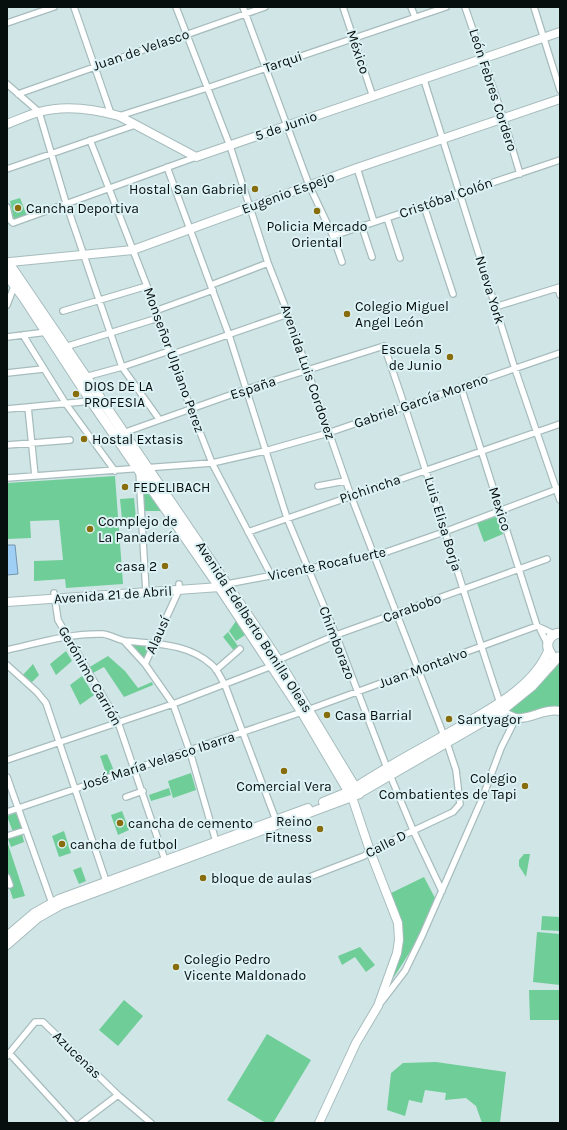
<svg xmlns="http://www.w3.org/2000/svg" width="567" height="1130" viewBox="0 0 567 1130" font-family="Karla,sans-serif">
	<rect width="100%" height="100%" fill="#d0e5e6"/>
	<!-- green -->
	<path fill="#6fcd97" d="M20 198 27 216 14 220 10 201Z
		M115 476 123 584 66 588 65 579 34 581V561L63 560 59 520 30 521 31 538 7 539V483Z
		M142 485 161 511H143Z
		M134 498 136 518 122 519 120 499Z
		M495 517 499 518 503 534 484 542 477 523Z
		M236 621 245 635 236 641 229 631Z
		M228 632 240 649 235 652 223 637Z
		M133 644 150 645 145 660 132 645Z
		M66 651 72 661 56 675 50 664Z
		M108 656 125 671 138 688 152 682 153 685 124 697 104 667 91 674 88 668Z
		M560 662V708L547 707 523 715 511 714 507 709Z
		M33 664 39 675 30 684 22 676Z
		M82 676 94 695 80 705 70 685Z
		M107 754 115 773 107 776 100 756Z
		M191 773 196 790 173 798 168 781Z
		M169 788 171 795 151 801 149 795Z
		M122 811 129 830 118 835 111 815Z
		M16 813 22 829 13 832 7 816Z
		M64 831 71 853 59 857 52 836Z
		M22 834 24 842 11 847 8 839Z
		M7 841 25 896 13 899 9 887 13 885 7 871Z
		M524 854H530L526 877 519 866V860Z
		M81 867 86 881 79 884 73 870Z
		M424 877 435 898 415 944 385 991 400 955 389 894Z
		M542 916 560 917V931L541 930Z
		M537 932 560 934V985L533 982Z
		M360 947 375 965 366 972 355 957 342 965 338 956Z
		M529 990H560V1020H530Z
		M124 1000 143 1016 118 1046 99 1030Z
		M267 1034 311 1060 273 1123H266L227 1100Z
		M436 1062 506 1072 500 1123H482L476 1106 466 1098 445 1100 446 1093 425 1090 422 1103 409 1100 405 1116 387 1110 391 1073 403 1063Z"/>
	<!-- water -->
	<path fill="#a0cff5" stroke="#7295b0" d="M7 545H15L18 574 7 575Z"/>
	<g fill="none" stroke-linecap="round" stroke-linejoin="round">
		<!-- street casing -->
		<g stroke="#a7bcbd" stroke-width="8">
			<path id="street" d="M74 7 111 114
				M176 7 230 146 268 263 288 314 351 496 444 736
				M243 7 309 185 333 236 342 262
				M343 7 373 97
				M411 7 415 17
				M465 7 503 117 520 174
				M534 7 560 90
				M7 23 54 7
				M424 80 515 369 560 500
				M7 84 39 112 66 203 122 367 159 419
				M18 94 265 7
				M119 116 207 88 446 7
				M90 140 147 286 170 355 212 463 271 575
				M167 167 229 335 287 518 336 635 387 768
				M357 168 374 222
				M7 169 135 125
				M424 206 453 294
				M7 207 10 220 13 223 196 157
				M387 218 400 258
				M362 227 372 257
				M333 236 560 160
				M211 285 268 263
				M558 288 560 295
				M7 305 15 284
				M495 307 560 287
				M63 311 147 286
				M155 311 213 290
				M23 335 66 404 115 471
				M7 337 47 332
				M65 347 158 318
				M170 355 288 314
				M7 373 43 369
				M85 377 122 367 169 351
				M461 387 537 626 554 634
				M28 407 35 476
				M7 409 91 401
				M123 433 247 389 384 346C426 464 460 584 500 703
				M7 445 70 440
				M139 471 146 592
				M7 478 212 463 265 451 328 433 560 353
				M318 486 345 481
				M248 532 560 424
				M227 584 375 556 444 532 560 488
				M54 593 58 620 118 722 166 863
				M540 629 548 645
				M124 641 145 664 173 704 190 752 217 845
				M7 650C38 643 70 633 103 634 111 635 118 640 126 641 156 644 188 643 212 665 218 670 221 679 225 685L277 823
				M278 660 336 635 547 559
				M145 664 179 590V584
				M7 665 37 692 46 703 107 884
				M216 670 240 649
				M7 760 173 704 272 666
				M390 775 413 830 442 891
				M7 777 53 906
				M126 797 143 791
				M7 812 302 712 537 626
				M7 836 26 830
				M312 876 364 856 370 851 453 812 460 804 456 770 447 743
				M7 877 10 885
				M382 1001 405 971 422 936 482 799 501 748 516 718
				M10 1054 73 1123
				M7 1056 35 1022H43L118 1095 151 1123
				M81 1123 118 1095"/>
		</g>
		<!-- secondary casing -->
		<g stroke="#a7bcbd" stroke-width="10">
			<path id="secondary" d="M7 124C18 120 28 115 39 112 65 105 94 109 119 116L196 157 560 32
				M10 262 133 250 357 168 560 99
				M7 602 220 587 224 585
				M501 711C505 713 511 717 516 718 530 720 544 708 560 711
				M323 802 350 791
				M7 936 34 913 59 899 308 808
				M7 945 38 918 61 905 352 797 370 851 398 923 399 940 397 953 378 1006 356 1043 319 1123"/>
		</g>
		<!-- primary casing -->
		<g stroke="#a7bcbd" stroke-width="11">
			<path id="primary" d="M10 265 278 660 359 794
				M7 275 24 298 91 401 216 582 302 712 352 797 501 711 532 686 558 657
				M551 654C544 645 549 634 560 633
				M352 790C386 767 422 749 458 728 490 709 534 688 549 650"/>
		</g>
		<!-- street -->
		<use href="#street" stroke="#fff" stroke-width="5.5"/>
		<!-- secondary -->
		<use href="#secondary" stroke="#fff" stroke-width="8"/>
		<!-- primary -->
		<use href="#primary" stroke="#fff" stroke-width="9"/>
	</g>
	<!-- markers -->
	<g fill="#886d0d" stroke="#ddf2f4" stroke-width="1.5">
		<circle cx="255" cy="189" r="4"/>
		<circle cx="18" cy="208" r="4"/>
		<circle cx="317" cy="211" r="4"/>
		<circle cx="347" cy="314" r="4"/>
		<circle cx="450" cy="357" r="4"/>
		<circle cx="76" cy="394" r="4"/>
		<circle cx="84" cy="439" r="4"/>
		<circle cx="125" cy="487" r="4"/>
		<circle cx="90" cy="529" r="4"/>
		<circle cx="165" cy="566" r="4"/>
		<circle cx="327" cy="715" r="4"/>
		<circle cx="449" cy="719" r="4"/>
		<circle cx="284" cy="771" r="4"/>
		<circle cx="525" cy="786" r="4"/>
		<circle cx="120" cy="823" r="4"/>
		<circle cx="320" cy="829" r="4"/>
		<circle cx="62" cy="844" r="4"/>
		<circle cx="203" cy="878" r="4"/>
		<circle cx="176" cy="967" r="4"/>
	</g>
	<g text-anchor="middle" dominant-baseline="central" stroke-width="4" stroke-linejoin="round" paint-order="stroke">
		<!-- street labels -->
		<g font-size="14" fill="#070e0e" stroke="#ddf2f4">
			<text transform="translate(141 50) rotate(-19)">Juan de Velasco</text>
			<text transform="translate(358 52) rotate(71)">México</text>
			<text transform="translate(283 62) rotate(-19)">Tarqui</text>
			<text transform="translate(493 90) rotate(72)">León Febres Cordero</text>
			<text transform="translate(286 126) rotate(-19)">5 de Junio</text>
			<text transform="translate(288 193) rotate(-20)">Eugenio Espejo</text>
			<text transform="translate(446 198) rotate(-19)">Cristóbal Colón</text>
			<text transform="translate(490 290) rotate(73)">Nueva York</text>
			<text transform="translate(174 360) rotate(70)">Monseñor Ulpiano Perez</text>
			<text transform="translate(308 372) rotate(71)">Avenida Luis Cordovez</text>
			<text transform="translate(253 388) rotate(-18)">España</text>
			<text transform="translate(421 401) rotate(-19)">Gabriel García Moreno</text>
			<text transform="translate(370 489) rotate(-19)">Pichincha</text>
			<text transform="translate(500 509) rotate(72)">Mexico</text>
			<text transform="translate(443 524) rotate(73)">Luis Elisa Borja</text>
			<text transform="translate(327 564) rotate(-12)">Vicente Rocafuerte</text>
			<text transform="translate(113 595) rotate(-4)">Avenida 21 de Abril</text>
			<text transform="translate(412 608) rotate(-20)">Carabobo</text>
			<text transform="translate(254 627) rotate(57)">Avenida Edelberto Bonilla Oleas</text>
			<text transform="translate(158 635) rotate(-66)">Alausí</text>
			<text transform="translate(337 643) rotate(69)">Chimborazo</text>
			<text transform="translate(423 668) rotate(-20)">Juan Montalvo</text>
			<text transform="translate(90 676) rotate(60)">Gerónimo Carrión</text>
			<text transform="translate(158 761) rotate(-18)">José María Velasco Ibarra</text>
			<text transform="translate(386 844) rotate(-27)">Calle D</text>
			<text transform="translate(77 1055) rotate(44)">Azucenas</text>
		</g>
		<!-- poi labels -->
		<g font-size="14" fill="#070e0e" stroke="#ddf2f4" text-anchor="start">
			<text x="247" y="189" text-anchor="end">Hostal San Gabriel</text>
			<text x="26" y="208">Cancha Deportiva</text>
			<text x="317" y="226" text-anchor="middle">Policia Mercado<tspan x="317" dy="16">Oriental</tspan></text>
			<text x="355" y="306">Colegio Miguel<tspan x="355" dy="16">Angel León</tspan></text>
			<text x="442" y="349" text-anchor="end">Escuela 5<tspan x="442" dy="16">de Junio</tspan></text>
			<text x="84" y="386">DIOS DE LA<tspan x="84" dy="16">PROFESIA</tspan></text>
			<text x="92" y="439">Hostal Extasis</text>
			<text x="133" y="487">FEDELIBACH</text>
			<text x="98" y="521">Complejo de<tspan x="98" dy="16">La Panadería</tspan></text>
			<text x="157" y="566" text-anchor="end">casa 2</text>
			<text x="335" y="715">Casa Barrial</text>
			<text x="457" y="719">Santyagor</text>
			<text x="517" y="778" text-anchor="end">Colegio<tspan x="517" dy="16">Combatientes de Tapi</tspan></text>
			<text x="284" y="786" text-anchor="middle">Comercial Vera</text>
			<text x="312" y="821" text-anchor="end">Reino<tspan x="312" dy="16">Fitness</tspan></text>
			<text x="128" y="823">cancha de cemento</text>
			<text x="70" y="844">cancha de futbol</text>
			<text x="211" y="878">bloque de aulas</text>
			<text x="184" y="959">Colegio Pedro<tspan x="184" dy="16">Vicente Maldonado</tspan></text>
		</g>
	</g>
	<!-- border -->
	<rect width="567" height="1130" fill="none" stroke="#070e0e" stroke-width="16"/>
</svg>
